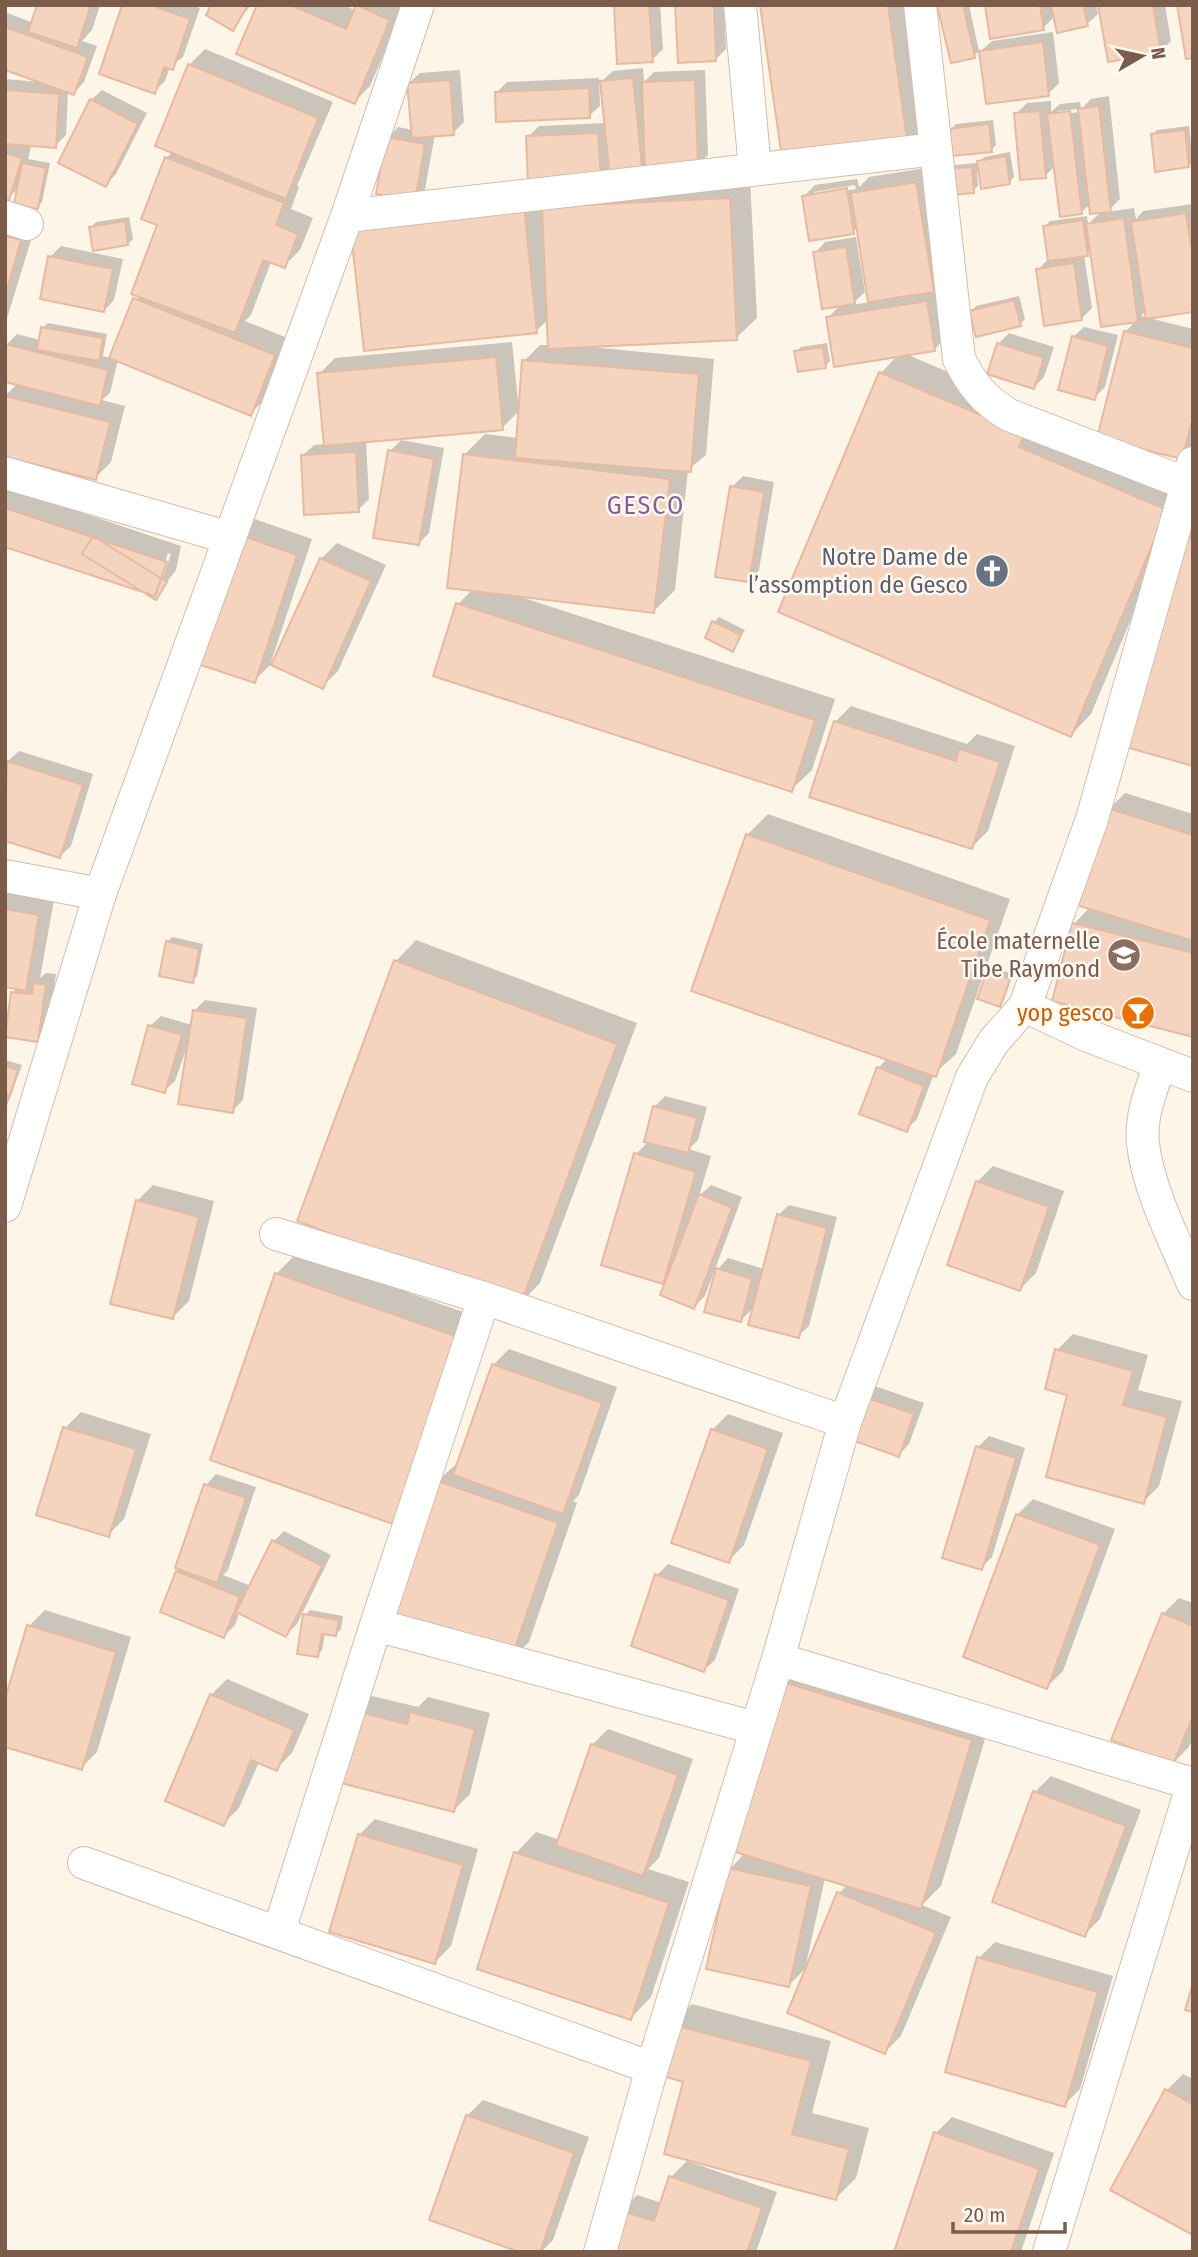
<svg xmlns="http://www.w3.org/2000/svg" width="1198" height="2257" viewBox="0 0 1198 2257" font-family="'Fira Sans Condensed',sans-serif">
	<rect width="100%" height="100%" fill="#fef5e9"/>
	<!-- shadow -->
	<path fill="#0003" fill-rule="evenodd" d="M39 5H100L92 30 82 41 97 46 84 82 74 93 68 91 66 135 55 146 24 145 31 147 28 159 50 163 42 202 37 207 19 187 9 198 5 197V79L40 82 5 68V12L33 23Z
		M124 5H191L200 8 183 57 170 67 165 81 154 92Z
		M214 5H251L232 29Z
		M259 5H344L356 11 359 5H405L370 86 354 102Z
		M616 5H660L663 49 652 60Z
		M677 5H724L726 49 715 60Z
		M762 5H911L928 124 907 145Z
		M939 5H969L979 51 974 56Z
		M987 5H1096L1098 14 1087 24 1055 16 1043 28Z
		M1100 5H1165L1171 41 1161 52Z
		M1053 32 1059 83 1048 94 981 51 992 41Z
		M205 49 333 102 297 186 299 187 291 209 313 218 300 250 284 266 271 262 251 315 245 321 290 339 266 398 250 414 118 360 110 393 102 400 125 406 111 462 95 478 5 455V396L18 383 6 345 17 334 40 340 43 328 48 323 107 334 103 356 111 358 139 295 159 224 166 158 173 151 189 65Z
		M643 68 644 82 654 72 705 70 708 155 697 166 611 167 600 178 528 137 539 126 606 123 602 81 613 71Z
		M460 70 464 122 453 133 435 134 425 189 415 199 750 178 757 318 736 338 581 346 714 359 706 455 688 470 675 590 654 611 518 596 835 699 812 770 791 790 458 604 473 589 465 454 485 434 518 438 524 361 540 345H550L549 319 536 331 409 200 388 138 398 127 413 130 409 83 420 73Z
		M599 78 600 106 589 116 496 93 507 82Z
		M102 90 147 113 116 174 106 185 91 100Z
		M1109 96 1120 199 1107 212 1134 208 1136 219 1143 211 1193 204V310L1146 311 1141 316 1193 329V446L1182 458 1125 332 1137 320 1092 249 1084 255 1092 308 1081 319 1038 270 1049 258 1045 226 1050 221 1087 216 1088 224 1102 211 1090 204 1081 213 1055 166 1045 176 1016 114 1027 103 1051 101V112L1060 104 1080 102 1081 109 1091 99ZM1078 109 1079 112 1058 115V111Z
		M993 120 996 145 991 150 951 129 956 124Z
		M1189 126 1193 162 1189 166 1152 135 1157 130Z
		M1010 152 1014 177 1009 182 977 171 978 186 973 191 949 170 954 165 978 163 984 157Z
		M932 167 949 274 930 293 937 292 944 339 934 350 906 354 1044 413 1186 489 1091 714 1071 735 881 373 898 355 828 318 841 304 815 253 825 242 856 237 865 292 851 305 870 302 858 227 853 232 804 196 815 185 857 179 859 187 869 177ZM855 185 856 189 814 196V192Z
		M5 216 36 224 5 325Z
		M129 217 133 239 128 244 91 227 96 222Z
		M61 246 123 259 114 300 104 311 50 257Z
		M1019 296 1025 319 1020 324 971 311 976 306Z
		M1084 327 1118 335 1105 387 1094 398 1073 337Z
		M1009 333 1054 347 1044 377 1034 387 998 344Z
		M512 342 519 411 502 428 366 440 369 499 358 510 303 455 314 445 326 444 319 374 335 358Z
		M827 343 830 361 825 366 796 352 801 347Z
		M401 440 444 448 429 533 418 544 390 451Z
		M743 476 774 482 759 570 749 581 732 487Z
		M1193 478V764L1121 744Z
		M5 487 181 546 176 570 157 595 5 545ZM168 553 171 554 163 577H160Z
		M252 518 312 539 270 665 254 681 195 661Z
		M337 543 386 565 338 671 322 687 321 559Z
		M719 617 745 630 733 650 714 622Z
		M851 706 967 744 977 734 1015 746 988 831 972 847 835 722Z
		M19 751 93 774 71 846 60 856 5 839V772L8 761Z
		M1125 793 1193 814V1035L1074 924 1090 907 1109 809Z
		M768 814 1010 899 956 1054 934 1074 917 1119 906 1130 878 1068 888 1058 747 835Z
		M5 891 54 900 40 978 46 973 56 974 48 1029 37 1040 13 992 17 988 5 986Z
		M172 937 203 944 197 976 192 981 167 942Z
		M416 940 637 1023 540 1283 520 1304 299 1220 396 961Z
		M993 967 1013 974 1004 1000 999 1005 988 972Z
		M205 1000 257 1008 243 1100 232 1111 191 1036 175 1081 164 1091 150 1026 161 1016 192 1025 194 1011Z
		M5 1060 22 1065 5 1111Z
		M665 1096 707 1107 698 1140 689 1149 711 1156 699 1196 711 1185 742 1197 705 1296 694 1307 670 1275 662 1282 636 1154 649 1141 654 1107Z
		M993 1166 1064 1191 1036 1273 1020 1289 977 1182Z
		M153 1185 214 1201 189 1301 173 1317 137 1201Z
		M789 1205 837 1217 809 1326 798 1336 755 1306 740 1321 717 1270 728 1258 764 1269 778 1215Z
		M297 1253 477 1317 413 1502 276 1274Z
		M1073 1334 1148 1355 1138 1390 1182 1401 1159 1486 1143 1502 1070 1394 1057 1350Z
		M509 1349 617 1387 579 1495 573 1501 577 1503 529 1642 508 1663 437 1481 460 1461 493 1365Z
		M872 1385 924 1403 909 1444 899 1455 846 1436Z
		M81 1412 151 1434 124 1519 108 1535 65 1428Z
		M728 1414 783 1433 744 1545 728 1561 712 1430Z
		M989 1436 1025 1448 992 1557 981 1568 978 1447Z
		M216 1474 256 1487 228 1570 223 1575 251 1586 274 1541 284 1531 331 1555 297 1624 286 1635 240 1611 235 1625 224 1636 177 1572 206 1485Z
		M1033 1499 1115 1529 1063 1671 1047 1687 1017 1515Z
		M668 1564 739 1589 715 1660 704 1670 657 1575Z
		M1179 1598 1193 1603V1737L1189 1747 1173 1763 1163 1614Z
		M45 1610 131 1637 97 1752 81 1768 29 1626Z
		M310 1610 343 1616 341 1629 336 1634 325 1633 322 1650 317 1655 305 1615Z
		M805 1662 991 1719 941 1886 922 1905 951 1917 901 2036 885 2052 839 1893 847 1885 825 1878 805 1969 789 1985 730 1869 745 1853 785 1683Z
		M227 1679 309 1714 292 1753 276 1769 259 1762 239 1808 223 1824 211 1695Z
		M372 1696 418 1707 428 1697 490 1713 470 1794 454 1810 356 1712Z
		M608 1729 693 1759 659 1858 648 1869 689 1882 651 1997 631 2018 516 1853 536 1832 560 1840 592 1745Z
		M1051 1776 1141 1810 1100 1919 1084 1935 1035 1792Z
		M375 1819 478 1849 451 1946 435 1962 359 1835Z
		M995 1942 1113 1976 1080 2089 1064 2105 979 1958Z
		M692 2004 831 2041 812 2113 869 2128 856 2178 836 2198 671 2025Z
		M1183 2074 1193 2079V2233L1113 2189 1167 2090Z
		M483 2100 589 2137 553 2240 541 2252H524L467 2116Z
		M952 2117 1054 2153 1021 2252H898L936 2133Z
		M687 2161 777 2192 756 2252H607L621 2211 637 2195 662 2203 671 2177Z"/>
	<!-- building -->
	<path fill="#f5d4bf" stroke="#e9b99e" stroke-width="2" d="M37 5H91L77 48 28 32Z
		M122 5H151L190 19 173 70 164 67 155 94 99 74Z
		M211 5H248L233 31 206 15Z
		M257 5H291L346 29 356 5 390 20 355 104 236 54Z
		M614 5H649L653 62 617 64Z
		M675 5H714L716 61 678 63Z
		M760 5H888L908 146 783 165Z
		M937 5H963L975 58 951 63Z
		M985 5H1040L1044 30 990 39Z
		M1051 5H1083L1088 26 1057 33Z
		M1098 5H1153L1161 53 1108 62Z
		M1177 5H1193V58L1186 59Z
		M5 27 88 57 74 95 5 70Z
		M1043 42 1049 96 986 104 979 51Z
		M188 64 318 118 286 199 155 146Z
		M633 78 643 176 610 179 600 81Z
		M450 80 454 135 412 138 407 83Z
		M695 80 698 168 645 170 642 82Z
		M589 88 590 118 496 122 495 92Z
		M5 90 59 94 56 148 5 144Z
		M90 99 138 124 106 187 58 163Z
		M1099 106 1111 212 1090 214 1078 109Z
		M1040 111 1046 178 1020 180 1014 113Z
		M1070 111 1082 214 1060 217 1047 114Z
		M989 124 992 152 952 156 949 129Z
		M1185 130 1189 167 1155 172 1151 134Z
		M598 133 601 179 528 183 526 136Z
		M386 137 425 144 415 201 376 194Z
		M5 153 22 158 9 200 5 199Z
		M1006 156 1010 184 981 189 977 161Z
		M165 157 284 203 276 225 298 234 285 268 263 260 235 333 131 294 157 225 141 219Z
		M22 163 46 168 38 209 14 204Z
		M972 167 974 193 950 195 947 169Z
		M916 182 934 292 868 302 851 193Z
		M847 188 854 234 809 241 802 196Z
		M730 198 737 340 548 349 542 207Z
		M524 205 537 333 364 351 350 224Z
		M1186 213 1193 257V312L1146 319 1131 222Z
		M1124 218 1138 322 1101 327 1086 224Z
		M1083 220 1088 256 1048 261 1043 226Z
		M125 221 128 245 93 251 89 227Z
		M5 236 21 240 5 297Z
		M846 247 855 304 822 309 813 252Z
		M48 256 113 269 104 312 40 299Z
		M1074 263 1082 320 1044 326 1036 269Z
		M133 298 275 355 251 416 109 358Z
		M1014 300 1021 326 976 337 969 311Z
		M927 301 935 351 834 367 826 317Z
		M41 327 103 338 99 361 37 350Z
		M1124 331 1193 348V417L1182 459 1097 438Z
		M1072 336 1108 346 1095 400 1058 390Z
		M997 343 1044 358 1034 389 987 374Z
		M5 344 108 370 100 406 5 382Z
		M823 347 826 368 798 372 794 351Z
		M496 357 503 430 324 446 317 373Z
		M522 360 699 374 691 472 515 458Z
		M879 372 1025 434 1019 447 1167 510 1071 737 778 612Z
		M5 396 110 422 96 480 5 457Z
		M388 450 434 459 419 545 373 538Z
		M356 452 359 512 304 515 301 455Z
		M463 454 670 479 654 613 447 588Z
		M730 486 764 492 749 582 715 577Z
		M5 508 167 562 155 596 5 547Z
		M234 533 297 555 255 683 192 662Z
		M1177 535 1193 539V766L1119 745Z
		M93 536 167 582 156 600 82 554Z
		M320 558 371 581 323 689 271 665Z
		M456 603 815 720 792 792 433 676Z
		M712 621 741 635 733 652 705 638Z
		M834 721 956 761 959 749 1000 762 972 849 809 797Z
		M7 761 83 785 60 858 5 841Z
		M1107 808 1193 835V941L1077 905Z
		M746 834 990 920 936 1077 691 991Z
		M5 909 39 915 26 991 5 987Z
		M1072 923 1193 953V1037L1052 1001Z
		M166 941 199 949 193 983 159 976Z
		M394 960 617 1044 520 1306 297 1221Z
		M987 971 1010 979 1000 1007 977 999Z
		M33 983 46 985 38 1042 5 1037 11 992 32 994Z
		M193 1010 247 1018 233 1113 178 1104Z
		M148 1025 182 1035 165 1093 132 1084Z
		M5 1066 18 1070 10 1096 5 1094Z
		M877 1067 924 1086 907 1132 859 1114Z
		M653 1106 697 1118 688 1153 644 1142Z
		M634 1153 696 1172 663 1284 601 1265Z
		M976 1181 1049 1207 1020 1291 947 1265Z
		M699 1194 732 1208 694 1309 660 1295Z
		M136 1200 199 1217 173 1319 110 1304Z
		M777 1214 827 1228 799 1338 748 1325Z
		M716 1268 752 1279 741 1322 704 1312Z
		M275 1273 458 1337 393 1524 210 1460Z
		M1055 1349 1133 1371 1123 1405 1167 1417 1144 1504 1046 1477 1067 1395 1045 1389Z
		M492 1364 602 1403 563 1514 453 1475Z
		M859 1395 914 1414 899 1457 844 1437Z
		M63 1427 136 1449 109 1537 36 1515Z
		M711 1429 768 1449 729 1563 671 1543Z
		M976 1446 1016 1458 982 1570 942 1558Z
		M435 1480 558 1523 509 1665 387 1621Z
		M204 1484 246 1498 217 1583 175 1568Z
		M1016 1514 1100 1545 1047 1689 963 1657Z
		M272 1540 322 1566 286 1637 236 1612Z
		M176 1571 240 1597 224 1638 160 1612Z
		M655 1574 729 1600 704 1672 631 1646Z
		M1162 1613 1193 1626V1716L1173 1765 1111 1740Z
		M303 1614 339 1620 336 1636 322 1634 318 1657 297 1654Z
		M27 1625 116 1652 82 1770 5 1747V1699Z
		M783 1682 972 1740 921 1909 732 1851Z
		M210 1694 294 1730 277 1771 251 1760 224 1826 165 1801Z
		M355 1711 407 1724 410 1712 475 1729 454 1812 337 1782Z
		M591 1744 678 1775 643 1876 556 1845Z
		M1033 1791 1126 1826 1085 1937 992 1902Z
		M358 1834 463 1865 435 1964 329 1932Z
		M514 1852 669 1903 631 2020 477 1969Z
		M728 1868 811 1886 789 1987 706 1969Z
		M837 1892 936 1933 885 2054 787 2013Z
		M977 1957 1098 1992 1065 2107 945 2072Z
		M1193 1983V2012L1185 2010Z
		M670 2024 811 2061 792 2134 849 2149 836 2200 664 2154 683 2082 657 2074Z
		M1165 2089 1193 2104V2235L1110 2190Z
		M466 2115 574 2153 540 2252H519L429 2220Z
		M934 2132 1039 2169 1011 2252H894Z
		M669 2176 762 2208 747 2252H605L620 2210 654 2221Z"/>
	<g fill="none" stroke-linecap="round" stroke-linejoin="round">
		<!-- minor casing -->
		<g stroke="#d2bdad" stroke-width="34">
			<path id="minor" d="M740 5 755 169
				M920 5 959 359C972 385 984 400 1009 415L1185 483
				M347 216 936 149
				M5 217 27 224
				M5 473 230 538
				M5 876 100 894
				M1025 1006 1086 1035 1193 1076
				M1160 1064C1151 1090 1140 1117 1143 1144 1149 1192 1175 1240 1193 1284
				M5 1206 100 894 347 216 418 5
				M276 1234 484 1298 845 1422
				M376 1625 755 1728
				M778 1659 1193 1784
				M84 1863 652 2068
				M279 1931 376 1625 484 1298
				M600 2252 652 2068 778 1659 845 1422 972 1077 994 1041 1025 1006 1092 819 1193 463
				M1049 2252 1193 1783"/>
		</g>
		<!-- minor -->
		<use href="#minor" stroke="#fff" stroke-width="32"/>
	</g>
	<!-- icons -->
	<defs>
		<g id="church-disc" transform="scale(1.75)"><circle r="9.5" fill="#6b7280" stroke="#fff9f1"/><path d="M-1.2-6h2.4v3.5h3.3v2.4h-3.3V6h-2.4V-.1h-3.3v-2.4h3.3Z" fill="#fff"/></g>
		<g id="school-disc" transform="scale(1.75)"><circle r="9.5" fill="#8d6e63" stroke="#fff9f1"/><path d="M0-5L7-2L0 1L-7-2ZM-4 1L0 2.5L4 1V4Q0 6-4 4Z" fill="#fff"/></g>
		<g id="bar-disc" transform="scale(1.75)"><circle r="9.5" fill="#e8710a" stroke="#fff9f1"/><path d="M-6-5H6L.8 .8V4.5H3.5V6h-7V4.5H-.8V.8Z" fill="#fff"/></g>
	</defs>
	<g fill-rule="evenodd">
		<use href="#church-disc" x="992" y="571"/>
		<use href="#school-disc" x="1124" y="955"/>
		<use href="#bar-disc" x="1138" y="1013"/>
	</g>
	<g text-anchor="middle" dominant-baseline="central" stroke-width="5" stroke-linejoin="round" paint-order="stroke">
		<!-- worship labels -->
		<g font-size="24" fill="#5b616d" stroke="#fff9f1" text-anchor="end">
			<text x="968" y="557">Notre Dame de<tspan x="968" dy="28">l’assomption de Gesco</tspan></text>
		</g>
		<!-- education labels -->
		<g font-size="24" fill="#785e54" stroke="#fff9f1" text-anchor="end">
			<text x="1100" y="941">École maternelle<tspan x="1100" dy="28">Tibe Raymond</tspan></text>
		</g>
		<!-- food labels -->
		<g font-size="24" fill="#c56008" stroke="#fff9f1" text-anchor="end">
			<text x="1114" y="1013">yop gesco</text>
		</g>
		<!-- neighbourhood labels -->
		<g font-size="26" letter-spacing="2" fill="#846297" stroke="#fff9f1">
			<text x="646" y="505">GESCO</text>
		</g>
	</g>
	<!-- border -->
	<rect width="1198" height="2257" fill="none" stroke="#7b5b4a" stroke-width="14"/>
	<!-- north arrow -->
	<g transform="translate(1142 56) rotate(81)" stroke="#fff9f1" stroke-width="5" paint-order="stroke">
	<path d="M0-5L12 26L0 18L-12 26Z" fill="#7b5b4a"/>
	<text y="-10" font-size="19" font-weight="bold" text-anchor="middle" fill="#7b5b4a">N</text>
	</g>
	<!-- scale -->
	<path d="M953 2222v10h112v-10" fill="none" stroke="#7b5b4a" stroke-width="3.5"/>
	<text x="964" y="2222" font-size="21" fill="#7b5b4a" stroke="#fff9f1" stroke-width="5" paint-order="stroke">20 m</text>
</svg>
